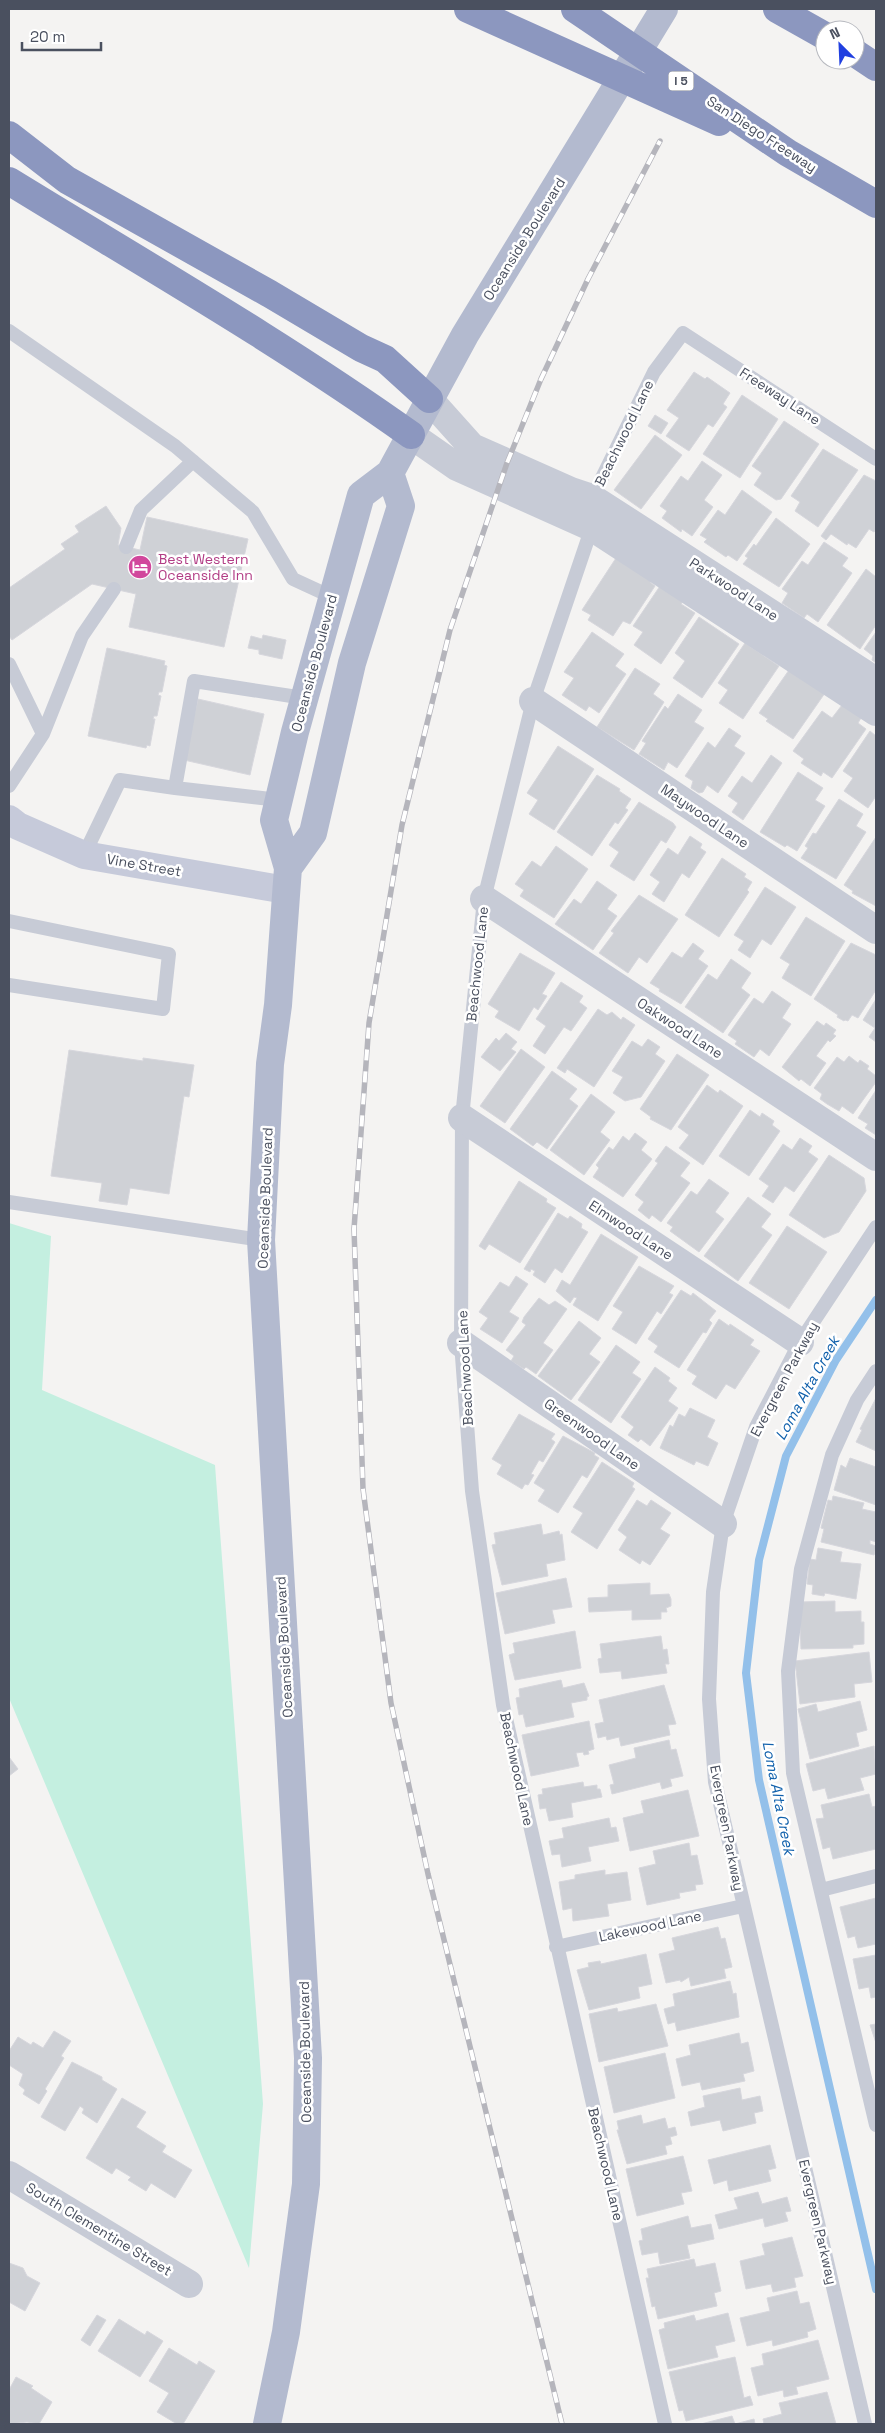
<svg xmlns="http://www.w3.org/2000/svg" width="885" height="2433" viewBox="0 0 885 2433" font-family="'Space Grotesk',sans-serif">
	<rect width="100%" height="100%" fill="#f4f3f2"/>
	<!-- green -->
	<path fill="#c4efe0" d="M9 1223 51 1236 42 1390 215 1465 263 2104 249 2268 9 1698Z"/>
	<g fill="none" stroke-linecap="round" stroke-linejoin="round">
		<!-- stream -->
		<path stroke="#93c0ea" stroke-width="8" d="M876 1300 836 1360 786 1456 759 1560 746 1673 759 1780 876 2289"/>
	</g>
	<!-- building -->
	<path fill="#cfd1d6" stroke="#d7d7dd" d="M694 372 705 379 707 377 730 393 723 404 727 407 713 427 708 424 689 451 666 436 679 418 667 410Z
		M742 395 778 419 740 478 703 454Z
		M655 415 668 423 661 434 648 426Z
		M784 421 819 444 781 499 776 500 754 485 762 473 752 466Z
		M655 435 682 455 641 509 614 490Z
		M823 449 858 470 818 527 795 511 800 502 791 496Z
		M702 461 722 475 704 500 713 507 692 536 682 529 681 532 662 518 667 511 660 506 681 476 688 481Z
		M864 475 876 481V528L874 532 869 529 856 548 848 543 847 545 831 534 826 540 821 536Z
		M742 490 772 512 737 561 728 555 726 557 704 542 707 539 700 535 718 510 725 515Z
		M106 506 121 528 118 545 140 550 147 517 248 539 224 647 129 627 136 594 92 584 12 640 9 636V588L65 549 61 544 79 532 75 526Z
		M776 518 810 544 779 587 743 564 748 558 745 556 754 544 756 546Z
		M824 542 848 558 842 566 852 573 818 622 807 614 804 618 782 603 788 593 782 589 802 561 808 565Z
		M616 558 652 579 650 582 655 586 630 624 623 621 613 636 588 620 591 615 582 610Z
		M866 569 876 577V625L860 649 827 625Z
		M660 586 684 600 681 604 695 613 661 664 634 645 643 632 633 626Z
		M699 617 739 644 702 698 673 678 685 661 675 653Z
		M592 632 624 654 615 666 626 674 599 713 589 706 586 711 562 695 574 678 564 672Z
		M876 632V663L872 660 873 656 864 649Z
		M263 635 286 640 282 659 259 654V650L248 648 251 636 262 639Z
		M745 643 779 666 743 719 719 703 728 690 718 683Z
		M107 648 165 661 164 665 167 666 162 692H159L158 695 161 696 157 716H154L153 719H155L150 746 147 745 146 748 88 736Z
		M635 668 660 684 653 694 664 702 634 750 597 727Z
		M789 670 825 693 793 739 766 721 768 719 759 713Z
		M678 694 702 710 694 722 704 728 677 768 668 762 664 770 639 754 646 743 642 741 665 706 668 709Z
		M198 699 264 714 250 775 184 760Z
		M842 705 861 718 858 723 866 729 832 778 823 772 821 776 801 763 804 759 793 751 822 711 832 718Z
		M729 728 741 736 734 746 745 753 718 793 707 785 703 792 699 793 691 788 693 781 685 776 708 742 715 748Z
		M870 731 876 736V796L868 808 844 791 853 778 843 771Z
		M558 746 594 769 554 830 529 814 538 800 527 793Z
		M771 755 782 763 743 820 732 812 738 803 728 796 742 776 752 783Z
		M798 772 823 788 815 800 825 806 797 851 787 845 785 847 760 832Z
		M597 775 620 789 619 791 631 799 625 808 628 810 618 824 615 822 592 856 557 832Z
		M839 799 863 814 856 826 866 832 836 879 801 858 808 848 805 846 813 833 816 834Z
		M639 802 673 823 676 827 666 843 661 840 634 881 610 866 619 852 609 845Z
		M690 836 702 844 700 848 706 852 689 878 682 873 664 902 652 894 660 882 650 875 668 848 678 855Z
		M876 837V906L852 893 853 891 844 885Z
		M556 846 588 869 554 918 520 896 524 890 515 884 532 861 541 867Z
		M722 858 746 874 744 877 752 882 747 890 749 892 719 937 685 915Z
		M597 881 617 895 607 909 617 916 593 950 555 924 574 899 581 904Z
		M765 887 796 907 771 945 762 939 750 958 738 950 744 941 734 935Z
		M639 895 678 919 647 963 639 957 628 973 599 953 614 933 611 931Z
		M806 917 845 941 811 996 782 978 790 964 780 958Z
		M693 943 704 951 698 959 708 966 681 1004 659 991 660 989 650 983 672 952 682 958Z
		M851 943 876 955V990L858 1018 852 1015 848 1021 845 1020 844 1021 837 1017 838 1015 814 999Z
		M520 953 555 973 542 994 547 996 538 1010 534 1007 519 1031 495 1017 499 1011 488 1004Z
		M731 959 751 973 741 988 750 995 723 1033 685 1007 708 974 717 980Z
		M561 982 583 996 579 1002 587 1008 571 1031 564 1027 545 1054 533 1046 546 1026 536 1019Z
		M772 991 791 1004 782 1018 791 1024 769 1056 760 1049 754 1057 735 1044 737 1041 728 1035 754 998 763 1004Z
		M876 999V1042L869 1037 875 1028 863 1020Z
		M598 1009 607 1015 612 1012 621 1020 623 1017 635 1025 594 1087 567 1069 565 1073 557 1068Z
		M817 1021 824 1026 826 1023 836 1030 833 1034 836 1036 830 1042 828 1040 816 1056 826 1063 810 1086 801 1079 799 1081 782 1067Z
		M506 1033 517 1042 511 1049 516 1052 500 1071 481 1057 496 1038 499 1041Z
		M648 1039 660 1047 655 1054 665 1061 641 1097 625 1101 613 1093 623 1077 612 1071 632 1041 642 1047Z
		M521 1049 545 1067 505 1123 480 1106Z
		M69 1050 143 1061V1058L194 1065 189 1097 184 1096 169 1194 130 1188 127 1205 99 1201 102 1183 51 1176Z
		M677 1054 709 1075 671 1130 650 1119 651 1117 640 1109Z
		M849 1056 858 1063 860 1060 869 1066 867 1069 876 1076V1082L853 1114 842 1106 839 1111 827 1104 820 1099 822 1094 814 1088 837 1057 844 1062Z
		M552 1071 577 1089 569 1099 578 1106 547 1149 537 1142 533 1146 510 1129Z
		M707 1085 718 1093 720 1090 743 1106 703 1165 679 1148 689 1135 678 1127Z
		M876 1090V1135L865 1128 868 1124 858 1118Z
		M591 1094 615 1112 600 1132 610 1140 584 1175 550 1150Z
		M750 1110 760 1117 762 1113 774 1121 772 1125 780 1131 749 1176 719 1156Z
		M635 1133 647 1142 641 1150 652 1159 623 1197 593 1177 599 1168 596 1165 609 1147 613 1150 623 1136 629 1141Z
		M800 1138 812 1146 808 1152 818 1159 794 1192 785 1186 773 1203 762 1196 769 1186 759 1179 783 1144 792 1150Z
		M666 1146 690 1163 680 1176 690 1183 661 1222 652 1215 649 1219 638 1210 644 1202 635 1195 658 1163 655 1161Z
		M829 1155 864 1178 866 1191 839 1232 824 1238 789 1215Z
		M709 1179 729 1193 715 1212 724 1219 699 1252 670 1231 673 1227 667 1223 691 1191 697 1195Z
		M519 1181 547 1199 546 1202 556 1208 520 1263 489 1244 485 1250 479 1246Z
		M748 1197 771 1214 761 1227 772 1235 738 1281 704 1256Z
		M558 1213 568 1219 570 1216 582 1224 581 1228 588 1232 562 1273 555 1268 545 1283 533 1275 535 1271 531 1269 530 1272 524 1269Z
		M787 1226 827 1252 789 1309 749 1283Z
		M601 1234 638 1257 598 1321 573 1305 577 1298 574 1297 570 1303 556 1291 562 1280 570 1285Z
		M639 1266 674 1286 669 1293 673 1295 661 1314 657 1311 636 1344 612 1329 623 1312 613 1306Z
		M516 1276 528 1284 509 1312 519 1318 502 1343 480 1329 488 1318 479 1312 500 1282 509 1287Z
		M681 1290 691 1296 693 1293 716 1311 709 1320 712 1323 706 1333 703 1332 679 1368 654 1352 658 1346 648 1339Z
		M539 1298 549 1305 555 1301 567 1309 543 1343 553 1350 536 1374 526 1367 524 1369 511 1361 514 1356 506 1350 526 1325 522 1322 524 1317Z
		M719 1319 729 1326 730 1324 754 1340 750 1345 760 1351 735 1389 726 1384 716 1399 692 1384 697 1376 687 1370Z
		M579 1321 601 1338 589 1354 600 1362 571 1400 538 1376Z
		M616 1345 640 1362 632 1373 641 1379 611 1423 578 1400Z
		M655 1367 670 1378 668 1381 677 1388 668 1401 678 1408 650 1446 641 1439 638 1442 628 1435 634 1427 621 1417Z
		M876 1398V1451L856 1442 862 1430 860 1429Z
		M690 1408 715 1420 707 1437 718 1443 708 1466 696 1461 694 1465 660 1448 670 1425 673 1427 679 1414 685 1417Z
		M519 1414 555 1434 551 1439 555 1442 543 1462 539 1460 531 1474 534 1475 528 1485 525 1484 522 1489 497 1474 502 1465 492 1459Z
		M563 1436 595 1453 594 1455 599 1458 587 1478 582 1475 558 1513 538 1501 545 1490 534 1483Z
		M850 1458 876 1467V1505L834 1490 841 1465 846 1468Z
		M602 1462 634 1483 632 1487 635 1489 597 1549 571 1532 583 1513 573 1507Z
		M833 1496 864 1503 862 1509 876 1512V1542L870 1540V1544L876 1546 874 1555 821 1542 824 1529 821 1528 828 1500 832 1501Z
		M637 1500 647 1506 651 1500 671 1513 660 1529 670 1535 650 1565 642 1560 640 1564 619 1550 627 1537 618 1530Z
		M541 1524 543 1535 559 1531 560 1535 562 1534 565 1560 546 1564 548 1576 502 1585 492 1545 496 1544 494 1533Z
		M818 1548 842 1552 840 1562 861 1564 856 1599 825 1593 824 1596 812 1594 813 1585 807 1584 810 1559 816 1560Z
		M566 1578 572 1607 552 1610 555 1623 505 1634 496 1593Z
		M650 1583V1595L669 1594 671 1599V1606L666 1608 667 1612H661V1619L632 1620V1610L589 1612 588 1598 608 1597V1585Z
		M835 1601V1612L861 1611V1622H864V1644L853 1645V1648L801 1649 799 1602Z
		M575 1631 581 1668 515 1680 509 1655 515 1653 513 1643Z
		M661 1636 663 1650 667 1649 669 1664H665L667 1673 622 1679 621 1671 600 1673 598 1659 602 1658 600 1644Z
		M869 1652 872 1682 854 1684 855 1697 800 1704 795 1661Z
		M561 1680 563 1688 584 1683 589 1696 587 1697V1700L571 1703 574 1717 526 1727 523 1714 519 1715 516 1698 520 1697 519 1689Z
		M664 1685 676 1724 668 1725 670 1735 621 1746 619 1737 607 1740 606 1736 598 1738 595 1724 604 1722 599 1700Z
		M860 1701 867 1730 856 1733 859 1746 810 1759 798 1709 816 1704 818 1712Z
		M589 1721 594 1749 588 1751 589 1754 584 1755 583 1752 576 1753 579 1766 531 1776 522 1735Z
		M669 1740 671 1750 676 1749 683 1776 670 1779 672 1786 662 1789 660 1782 612 1794 610 1785 614 1784 609 1765 636 1758 634 1748Z
		M874 1746 876 1774 860 1778 864 1790 828 1799 825 1788 813 1791 806 1764Z
		M9 1757 18 1769 9 1776Z
		M583 1782 584 1787 597 1785V1789H600L602 1797 571 1803 573 1817 549 1821 546 1808 540 1809 538 1795 543 1794 542 1789Z
		M688 1790 699 1836 630 1851 623 1818 644 1813 641 1801Z
		M869 1794 872 1807 876 1806V1849L833 1859 830 1847 823 1849 816 1819 824 1818 821 1805Z
		M609 1818 611 1828 616 1827 619 1841 588 1847 591 1861 562 1867 560 1854 552 1855 549 1841 564 1838 562 1828Z
		M689 1843 691 1856 697 1855 703 1884 695 1885 696 1890 679 1893 680 1898 647 1905 639 1868 656 1864 653 1851Z
		M605 1870V1875L627 1872 631 1900 607 1904 609 1916 573 1921 572 1908 563 1910 559 1882 575 1879V1875Z
		M876 1898V1944L858 1948 855 1936 848 1938 840 1907Z
		M718 1927 721 1939 725 1938 732 1967 724 1969 726 1978 691 1986 689 1977 681 1982 680 1980 666 1983 659 1954 675 1950 672 1938Z
		M646 1954 652 1984 638 1987 640 1998 589 2010 577 1970 589 1967 588 1963 600 1961 601 1964Z
		M876 1955V1997L871 1998 869 1987 859 1989 853 1959Z
		M730 1981 733 1994 736 1993 739 2017 677 2031 675 2022 668 2024 664 2009 675 2006 673 1994Z
		M656 2004 668 2046 599 2062 589 2014 617 2008 618 2012Z
		M876 2024V2043L870 2025Z
		M54 2031 71 2041 61 2056 64 2058 45 2089 47 2091 39 2104 23 2094 25 2090 19 2085 23 2074 9 2065V2051L18 2037 31 2045 33 2042 43 2048Z
		M739 2033 741 2044 748 2042 754 2071 743 2074 745 2081 702 2090 700 2082 682 2086 676 2059 691 2055 689 2045Z
		M665 2053 675 2098 614 2113 604 2067Z
		M72 2062 102 2077V2080L117 2089 97 2123 82 2113 84 2109 80 2106 65 2131 41 2117Z
		M740 2088 742 2100 760 2096 763 2111 754 2113 756 2123 723 2131 720 2120 691 2126 688 2112 705 2107 703 2096Z
		M122 2098 146 2112 136 2127 166 2146 162 2152 192 2170 175 2198 151 2183 146 2191 128 2180 131 2177 116 2168 112 2174 86 2158Z
		M641 2115 643 2124 665 2118 668 2129 675 2127 677 2135 670 2137 672 2144 665 2146 667 2154 627 2164 617 2130H619L617 2121Z
		M770 2145 776 2168 768 2170 771 2181 729 2191 727 2180 714 2184 708 2160Z
		M683 2156 692 2191 681 2193 684 2204 637 2216 626 2169Z
		M758 2192 762 2204 787 2197 791 2211 785 2212 788 2221 765 2227 763 2218 719 2229 715 2215 738 2209 734 2198Z
		M688 2216 691 2228 711 2224 714 2239 687 2245 690 2258 660 2264 658 2252 642 2255 639 2241 643 2240 641 2229Z
		M792 2237 803 2276 794 2278 796 2287 773 2292 771 2284 746 2289 740 2261 765 2255 762 2244Z
		M694 2259 696 2267 715 2263 721 2291 714 2293 717 2306 658 2319 655 2306 652 2307 646 2278H649L647 2269Z
		M9 2263 23 2268 27 2276 40 2283 25 2311 9 2302Z
		M797 2291 800 2304 809 2302 816 2329 807 2332 808 2337 773 2346 772 2340 747 2346 740 2318 770 2311 767 2298Z
		M728 2313 735 2341 715 2346 718 2357 668 2369 659 2330 665 2328 664 2323 694 2315 696 2321Z
		M97 2315 106 2320 90 2346 81 2340Z
		M119 2319 145 2335 147 2331 163 2341 140 2377 98 2351Z
		M818 2340 829 2379 796 2387 798 2394 784 2397 783 2390 758 2396 751 2368 764 2365 762 2354Z
		M169 2348 197 2365 199 2361 215 2371 183 2424H177L157 2412 169 2393 149 2381Z
		M735 2357 744 2398 750 2396 753 2405 686 2421 683 2410 679 2411 669 2372Z
		M16 2377 33 2386 31 2388 52 2402 39 2424 27 2422 9 2424V2390Z
		M827 2392 836 2424H764L763 2419 782 2414 779 2403Z
		M732 2416 735 2424 754 2419 755 2424H701Z"/>
	<g fill="none" stroke-linecap="round" stroke-linejoin="round">
		<!-- lane -->
		<path stroke="#c7cbd6" stroke-width="14" d="M9 331 175 446 253 512 293 579 332 597
			M592 503V498L654 372 683 333 876 459
			M593 524 533 701 484 899 462 1118 461 1343 472 1491 503 1705 665 2424
			M126 547 141 510 193 461
			M9 664 43 734
			M9 786 43 734 82 636 114 589
			M279 800 175 788 194 681 304 698
			M84 855 120 780 175 788
			M9 921 169 954 163 1009 9 985
			M9 1202 261 1240
			M876 1371 857 1400 832 1455 801 1569 788 1671 793 1773 876 2125
			M821 1890 876 1876
			M556 1947 743 1906
			M865 2424 715 1782 709 1699 713 1592 723 1524 756 1427 800 1342 876 1227"/>
		<!-- street -->
		<path stroke="#c7cbd6" stroke-width="28" d="M429 399 472 447 571 491 592 498 876 681
			M411 435 457 467 593 528 876 712
			M533 701 876 930
			M484 899 876 1157
			M462 1118 800 1342
			M461 1343 723 1524
			M9 2175 189 2284"/>
		<!-- secondary -->
		<path stroke="#c6cada" stroke-width="28" d="M9 819 18 826 84 855 286 890"/>
		<!-- primary -->
		<path stroke="#b3bacf" stroke-width="28" d="M288 868 313 833 352 663 401 506 390 473
			M267 2424 286 2332 306 2184 308 2058 261 1240 270 1064 278 1005 288 868 274 820 295 732 361 495 390 473 465 335 664 9"/>
		<!-- highway -->
		<path stroke="#8c97bf" stroke-width="28" d="M468 9 719 122
			M575 9 788 153 876 204
			M777 9 825 36
			M855 53 876 67
			M9 135 67 180 270 294 361 348 385 359 429 399
			M9 181C144 264 282 343 411 435"/>
		<!-- rail casing -->
		<g stroke="#b5b5bc" stroke-width="5.5">
			<path id="rail" d="M562 2424 428 1874 391 1703 363 1489 354 1229 369 1023 402 825 450 630 507 463 541 379 588 279 660 141"/>
		</g>
		<!-- rail -->
		<use href="#rail" stroke="#fff" stroke-width="4" stroke-dasharray="11" stroke-linecap="butt"/>
	</g>
	<!-- icons -->
	<defs>
		<g id="hotel-disc" transform="scale(1.25)"><circle r="9.5" fill="#d1479c" stroke="#fff"/><path d="M-6-4.5h1.5V1H6V5H4.5V3h-9V5H-6ZM-4 0a1.8 1.8 0 1 1 3.6 0ZM.5 0V-2.5h3Q6-2.5 6 0Z" fill="#fff"/></g>
	</defs>
	<g fill-rule="evenodd">
		<use href="#hotel-disc" x="140" y="567"/>
	</g>
	<g text-anchor="middle" dominant-baseline="central" stroke-width="5" stroke-linejoin="round" paint-order="stroke">
		<!-- shield labels -->
		<rect fill="#fff" stroke="#80848f" stroke-width="1" x="668.5" y="71.5" width="25" height="19" rx="4"/>
		<g font-size="12" font-weight="bold" fill="#4a505f">
			<text x="681" y="81">I 5</text>
		</g>
		<!-- street labels -->
		<g font-size="14" fill="#4a505f" stroke="#fff">
			<text transform="translate(762 134) rotate(33)">San Diego Freeway</text>
			<text transform="translate(524 239) rotate(-58)">Oceanside Boulevard</text>
			<text transform="translate(780 396) rotate(33)">Freeway Lane</text>
			<text transform="translate(624 433) rotate(-64)">Beachwood Lane</text>
			<text transform="translate(734 589) rotate(33)">Parkwood Lane</text>
			<text transform="translate(314 663) rotate(-75)">Oceanside Boulevard</text>
			<text transform="translate(705 816) rotate(34)">Maywood Lane</text>
			<text transform="translate(144 865) rotate(10)">Vine Street</text>
			<text transform="translate(477 964) rotate(-84)">Beachwood Lane</text>
			<text transform="translate(680 1028) rotate(33)">Oakwood Lane</text>
			<text transform="translate(265 1198) rotate(-88)">Oceanside Boulevard</text>
			<text transform="translate(631 1230) rotate(33)">Elmwood Lane</text>
			<text transform="translate(465 1368) rotate(-93)">Beachwood Lane</text>
			<text transform="translate(784 1379) rotate(-62)">Evergreen Parkway</text>
			<text transform="translate(592 1434) rotate(35)">Greenwood Lane</text>
			<text transform="translate(284 1647) rotate(-93)">Oceanside Boulevard</text>
			<text transform="translate(517 1769) rotate(78)">Beachwood Lane</text>
			<text transform="translate(727 1828) rotate(79)">Evergreen Parkway</text>
			<text transform="translate(650 1926) rotate(-12)">Lakewood Lane</text>
			<text transform="translate(305 2052) rotate(-91)">Oceanside Boulevard</text>
			<text transform="translate(606 2164) rotate(77)">Beachwood Lane</text>
			<text transform="translate(818 2222) rotate(77)">Evergreen Parkway</text>
			<text transform="translate(99 2229) rotate(31)">South Clementine Street</text>
		</g>
		<!-- hotel labels -->
		<g font-size="14" fill="#b23c85" stroke="#fff" text-anchor="start">
			<text x="158" y="559">Best Western<tspan x="158" dy="16">Oceanside Inn</tspan></text>
		</g>
		<!-- water labels -->
		<g font-size="15" font-style="italic" fill="#1161ac" stroke="#fff">
			<text transform="translate(807 1388) rotate(-61)">Loma Alta Creek</text>
			<text transform="translate(779 1798) rotate(79)">Loma Alta Creek</text>
		</g>
	</g>
	<!-- border -->
	<rect width="885" height="2433" fill="none" stroke="#4a505f" stroke-width="20"/>
	<!-- north arrow -->
	<g transform="translate(840 45) rotate(336)"><circle r="24" fill="#ffffff" stroke="#b7b9bf"/>
	<path d="M0-4L9 19L0 12L-9 19Z" fill="#2140e0"/>
	<text y="-8" font-size="14" font-weight="bold" text-anchor="middle" fill="#4a505f">N</text>
	</g>
	<!-- scale -->
	<path d="M22 42v8h79v-8" fill="none" stroke="#4a505f" stroke-width="2.5"/>
	<text x="30" y="42" font-size="15" fill="#4a505f" stroke="#ffffff" stroke-width="4" paint-order="stroke">20 m</text>
</svg>
